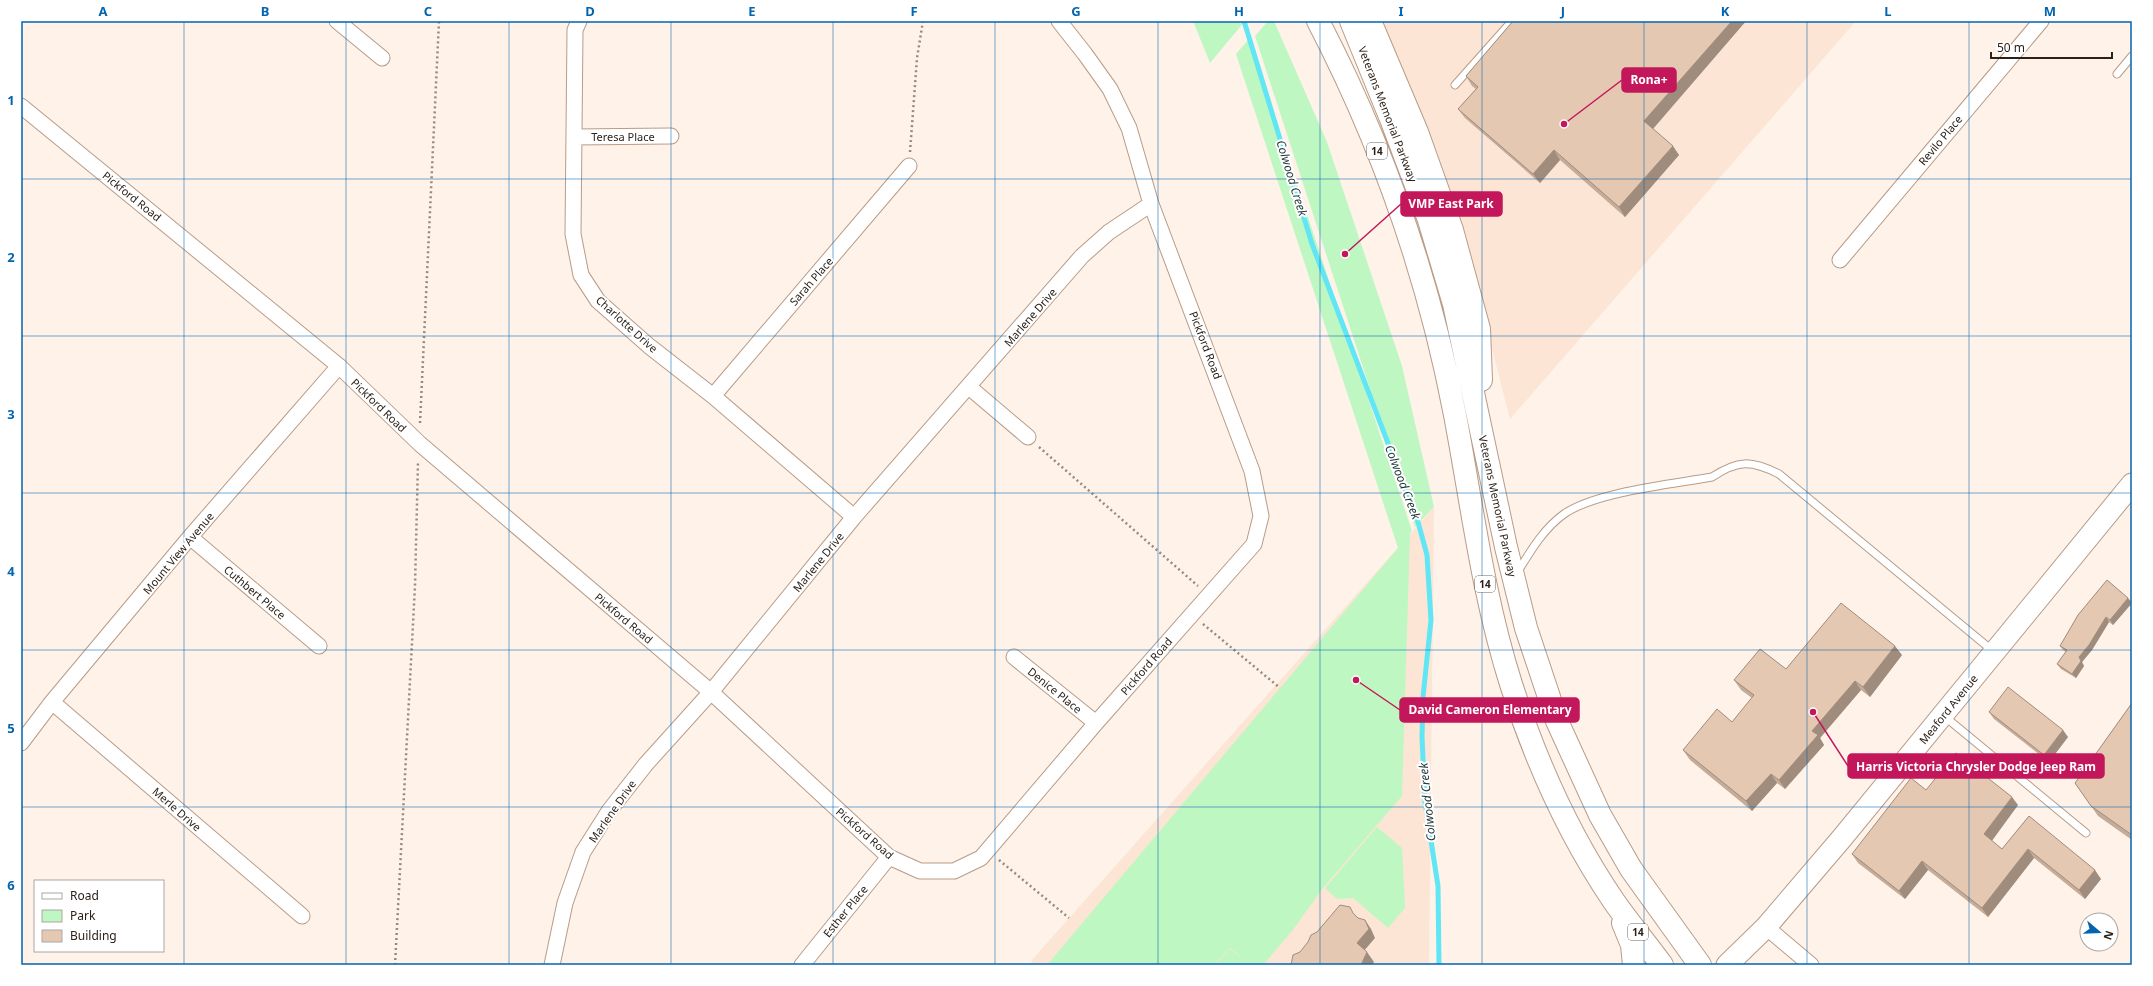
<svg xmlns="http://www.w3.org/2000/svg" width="2153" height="986" viewBox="0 0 2153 986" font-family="'Noto Sans',sans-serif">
	<rect width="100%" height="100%" fill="#fef2e9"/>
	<!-- built -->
	<path fill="#fce5d5" d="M1380 21H1856L1510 419 1460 224Z
		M1434 507 1429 965H1035L1031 961Z"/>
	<!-- green -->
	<path fill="#bff7c3" d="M1193 21H1245L1210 63Z
		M1268 21H1274L1327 142 1402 366 1434 507 1415 527 1255 36Z
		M1249 39 1412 531 1410 533 1402 796 1323 888 1292 931 1263 965H1216L1230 949 1247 962 1230 948 1215 965H1047L1398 548 1236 54Z
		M1377 827 1402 848 1405 908 1388 928 1353 898 1337 899 1325 888Z"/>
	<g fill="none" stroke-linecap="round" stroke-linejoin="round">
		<!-- stream -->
		<path stroke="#60e6f4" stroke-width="5" d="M1244 21 1312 244 1418 522 1427 555 1431 620 1423 697 1422 737 1425 802 1438 886 1439 965"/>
		<!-- lane casing -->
		<g stroke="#b89c87" stroke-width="9">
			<path id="lane" d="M2117 74 2132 56
				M1455 85 1512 21
				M1517 573C1530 552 1543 529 1564 514 1595 492 1673 484 1712 477 1738 460 1751 460 1779 474L1993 651
				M1944 716 2086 833"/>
		</g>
		<!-- street casing -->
		<g stroke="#b89c87" stroke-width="17">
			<path id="street" d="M337 21 382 58
				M579 21 575 30 573 234 581 275 598 301 649 346 713 396 854 517
				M21 106 339 366 420 444 711 692 889 857 920 871H954L981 858 1096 723 1254 544 1261 516 1252 471 1151 204 1129 128 1110 89 1085 54 1059 21
				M574 137 671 136
				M1840 260 2041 21
				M969 387 1028 437
				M713 396 909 166
				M190 537 319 646
				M1014 657 1096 723
				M52 702 302 916
				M21 743 52 702 190 537 339 366
				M1766 927 1811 965
				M552 965 565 903 583 852 609 811 646 764 711 692 854 517 1082 256 1109 232 1151 204
				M802 965 889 857"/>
		</g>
		<!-- secondary casing -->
		<g stroke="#b89c87" stroke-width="23">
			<path id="secondary" d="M1727 965 1766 927 1842 838 2132 484"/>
		</g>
		<!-- primary casing -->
		<g stroke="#b89c87" stroke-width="24">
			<path id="primary" d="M1318 21C1382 144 1429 279 1455 415 1472 505 1483 596 1511 684 1535 759 1569 835 1613 900 1628 922 1646 943 1662 965
				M1351 21 1391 119 1429 220 1454 304 1506 547 1526 628 1557 721 1600 815 1631 869 1700 965
				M1370 21 1417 132 1452 230 1479 329 1481 380
				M1623 923 1632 945 1634 965"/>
		</g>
		<!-- path -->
		<path stroke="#958a81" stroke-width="2.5" stroke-dasharray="2 3" stroke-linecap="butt" d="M910 152 917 58 923 21
			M420 423 439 21
			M1039 447 1198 586
			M1203 624 1280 688
			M999 860 1069 918
			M395 965 415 586 418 462"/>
		<!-- lane -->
		<use href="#lane" stroke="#fff" stroke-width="7"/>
		<!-- street -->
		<use href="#street" stroke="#fff" stroke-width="15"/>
		<!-- secondary -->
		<use href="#secondary" stroke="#fff" stroke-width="21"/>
		<!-- primary -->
		<use href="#primary" stroke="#fff" stroke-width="22"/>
	</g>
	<!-- wall -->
	<path fill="#c5ac99" d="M1513 21H1746L1653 129 1679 155 1625 217 1560 160 1540 183 1465 118 1458 109 1476 89 1472 86 1466 76Z
		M2132 603 2113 625 2109 622 2092 650 2082 662 2084 666 2076 678 2061 669 2057 664 2066 652 2063 650 2060 646Z
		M1902 655 1870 697 1861 690 1820 738 1824 745 1785 789 1777 783 1752 811 1690 760 1683 750 1732 722 1752 698 1741 690 1734 680Z
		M2132 703V840L2098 816 2075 783Z
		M1989 712 2068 737 2049 762 1994 719Z
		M1926 790 2018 805 1992 841 2002 849 2029 816 2101 879 2085 899 2034 858 1988 917 1928 870 1905 899 1858 863 1852 854Z"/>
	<!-- shaded-wall -->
	<path fill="#a08c7d" d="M1732 21H1746L1651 131 1644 121Z
		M1673 146 1679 155 1625 217 1619 207Z
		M1554 150 1560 160 1540 183 1533 174Z
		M2128 598 2132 603 2113 625 2110 620Z
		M2106 617 2109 622 2092 650 2082 662 2084 666 2076 678 2072 674 2079 657Z
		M1895 646 1902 655 1870 697 1863 687Z
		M1855 681 1861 690 1820 738 1824 745 1785 789 1779 780 1812 731Z
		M2063 730 2068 737 2049 762 2044 755Z
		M1771 774 1777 783 1752 811 1746 801Z
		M2012 797 2018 805 1990 843 1984 834Z
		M2028 849 2034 858 1988 917 1982 908Z
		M1922 861 1928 870 1905 899 1899 891Z
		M2095 870 2101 879 2085 899 2079 890Z
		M1365 920 1371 929 1375 938 1363 952 1357 943Z
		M1367 952 1374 962 1372 965H1361Z"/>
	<!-- building -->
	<path fill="#e5c8b2" stroke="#a08c7d" d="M1513 21H1732L1644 121 1673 146 1619 207 1554 150 1533 174 1458 109 1478 87 1466 76Z
		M2107 580 2128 598 2110 620 2106 617 2089 645 2079 657 2081 661 2072 674 2057 664 2067 650 2060 646 2078 615Z
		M1841 603 1895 646 1863 687 1855 681 1812 731 1818 735 1779 780 1771 774 1746 801 1683 750 1717 709 1732 722 1754 695 1734 680 1760 649 1786 669Z
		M2008 687 2063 730 2044 755 1989 712Z
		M2132 703V835L2091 806 2075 783Z
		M1956 753 2012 797 1984 834 2002 849 2029 816 2095 870 2079 890 2028 849 1982 908 1922 861 1899 891 1852 854 1911 778 1926 790Z
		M1340 905 1350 907 1353 913 1358 918 1365 920 1369 929 1357 943 1367 952 1361 965H1291L1293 955 1300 952 1308 942 1311 935 1317 932Z"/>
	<!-- grid -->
	<path fill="none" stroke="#0364b0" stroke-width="1" stroke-opacity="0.55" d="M184 21V965M346 21V965M509 21V965M671 21V965M833 21V965M995 21V965M1158 21V965M1320 21V965M1482 21V965M1644 21V965M1807 21V965M1969 21V965M21 179H2132M21 336H2132M21 493H2132M21 650H2132M21 807H2132"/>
	<g text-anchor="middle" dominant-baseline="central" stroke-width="4" stroke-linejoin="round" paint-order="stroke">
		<!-- shield labels -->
		<g fill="#fff" stroke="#6b645e" stroke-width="1">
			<rect x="1367" y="143" width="20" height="16" rx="3"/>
			<rect x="1475" y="576" width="20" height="16" rx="3"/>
			<rect x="1628" y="924" width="20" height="16" rx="3"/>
		</g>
		<g font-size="10" font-weight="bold" fill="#2c2119">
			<text x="1377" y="151">14</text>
			<text x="1485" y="584">14</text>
			<text x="1638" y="932">14</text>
		</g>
		<!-- street labels -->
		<g font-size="11" fill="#2c2119" stroke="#fff">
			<text transform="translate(1388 114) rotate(69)">Veterans Memorial Parkway</text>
			<text x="623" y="136">Teresa Place</text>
			<text transform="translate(1940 140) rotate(-50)">Revilo Place</text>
			<text transform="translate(132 196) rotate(39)">Pickford Road</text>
			<text transform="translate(811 281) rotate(-49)">Sarah Place</text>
			<text transform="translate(1030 317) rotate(-49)">Marlene Drive</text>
			<text transform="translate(627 324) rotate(42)">Charlotte Drive</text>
			<text transform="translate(1206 345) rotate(69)">Pickford Road</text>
			<text transform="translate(379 405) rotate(44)">Pickford Road</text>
			<text transform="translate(1498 506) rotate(78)">Veterans Memorial Parkway</text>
			<text transform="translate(178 553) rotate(-50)">Mount View Avenue</text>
			<text transform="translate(818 562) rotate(-51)">Marlene Drive</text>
			<text transform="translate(255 592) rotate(40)">Cuthbert Place</text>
			<text transform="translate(624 618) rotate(40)">Pickford Road</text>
			<text transform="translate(1146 666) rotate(-49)">Pickford Road</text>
			<text transform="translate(1055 690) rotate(39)">Denice Place</text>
			<text transform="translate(1948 709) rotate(-51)">Meaford Avenue</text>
			<text transform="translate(177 809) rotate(41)">Merle Drive</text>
			<text transform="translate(612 811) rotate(-55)">Marlene Drive</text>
			<text transform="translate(865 833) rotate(41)">Pickford Road</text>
			<text transform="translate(845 911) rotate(-51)">Esther Place</text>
		</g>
		<!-- water labels -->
		<g font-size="12" font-style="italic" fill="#1f3639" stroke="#fff">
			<text transform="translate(1292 178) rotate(73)">Colwood Creek</text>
			<text transform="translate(1403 482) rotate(69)">Colwood Creek</text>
			<text transform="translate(1427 802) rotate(-96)">Colwood Creek</text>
		</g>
	</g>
	<!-- callouts -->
	<path fill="none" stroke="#c2185b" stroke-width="1.5" d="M1564 124L1622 80M1345 254L1401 204M1356 680L1400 710M1813 712L1848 766"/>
	<g fill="#c2185b" stroke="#fff" stroke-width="1.5">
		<circle cx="1564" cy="124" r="4"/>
		<circle cx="1345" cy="254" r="4"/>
		<circle cx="1356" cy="680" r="4"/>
		<circle cx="1813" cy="712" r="4"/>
	</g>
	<g fill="#c2185b" stroke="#c2185b" stroke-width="1.5">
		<rect x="1622" y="68" width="54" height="24" rx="4"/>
		<rect x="1401" y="192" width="101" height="24" rx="4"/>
		<rect x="1400" y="698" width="179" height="24" rx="4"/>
		<rect x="1848" y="754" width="256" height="24" rx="4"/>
	</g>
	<g font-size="12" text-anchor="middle" font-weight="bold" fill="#fff">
		<text x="1649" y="84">Rona+</text>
		<text x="1451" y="208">VMP East Park</text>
		<text x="1490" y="714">David Cameron Elementary</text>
		<text x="1976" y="771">Harris Victoria Chrysler Dodge Jeep Ram</text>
	</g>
	<!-- border -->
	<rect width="2153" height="986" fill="none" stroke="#ffffff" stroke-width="44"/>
	<!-- legend -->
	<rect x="34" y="880" width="130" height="72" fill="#ffffff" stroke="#aba6a3"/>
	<rect x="42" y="893" width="20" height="6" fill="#ffffff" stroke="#aba6a3"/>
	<text x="70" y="900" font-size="12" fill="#2c2119">Road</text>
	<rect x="42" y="910" width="20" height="12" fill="#bff7c3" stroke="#aba6a3"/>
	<text x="70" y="920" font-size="12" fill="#2c2119">Park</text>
	<rect x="42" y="930" width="20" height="12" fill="#e5c8b2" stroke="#aba6a3"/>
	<text x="70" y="940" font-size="12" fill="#2c2119">Building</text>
	<!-- north arrow -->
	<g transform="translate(2099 932) rotate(109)"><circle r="19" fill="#ffffff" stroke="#aba6a3"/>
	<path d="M0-3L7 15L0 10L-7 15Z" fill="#0364b0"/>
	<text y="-6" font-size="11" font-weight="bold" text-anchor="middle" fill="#2c2119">N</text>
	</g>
	<!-- scale -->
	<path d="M1991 52v6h121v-6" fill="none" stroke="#2c2119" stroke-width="2"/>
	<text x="1997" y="52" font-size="12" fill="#2c2119" stroke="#ffffff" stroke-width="3" paint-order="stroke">50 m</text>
	<rect x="22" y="22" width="2109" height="942" fill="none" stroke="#0364b0" stroke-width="1.5"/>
	<g font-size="13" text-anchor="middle" font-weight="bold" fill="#0364b0">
		<text x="103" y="16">A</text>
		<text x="265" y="16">B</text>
		<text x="428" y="16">C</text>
		<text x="590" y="16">D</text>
		<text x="752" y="16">E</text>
		<text x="914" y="16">F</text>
		<text x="1076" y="16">G</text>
		<text x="1239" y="16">H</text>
		<text x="1401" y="16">I</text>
		<text x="1563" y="16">J</text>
		<text x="1725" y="16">K</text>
		<text x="1888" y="16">L</text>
		<text x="2050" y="16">M</text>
		<text x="11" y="105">1</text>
		<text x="11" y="262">2</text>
		<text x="11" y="419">3</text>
		<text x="11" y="576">4</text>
		<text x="11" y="733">5</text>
		<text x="11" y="890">6</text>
	</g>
</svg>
